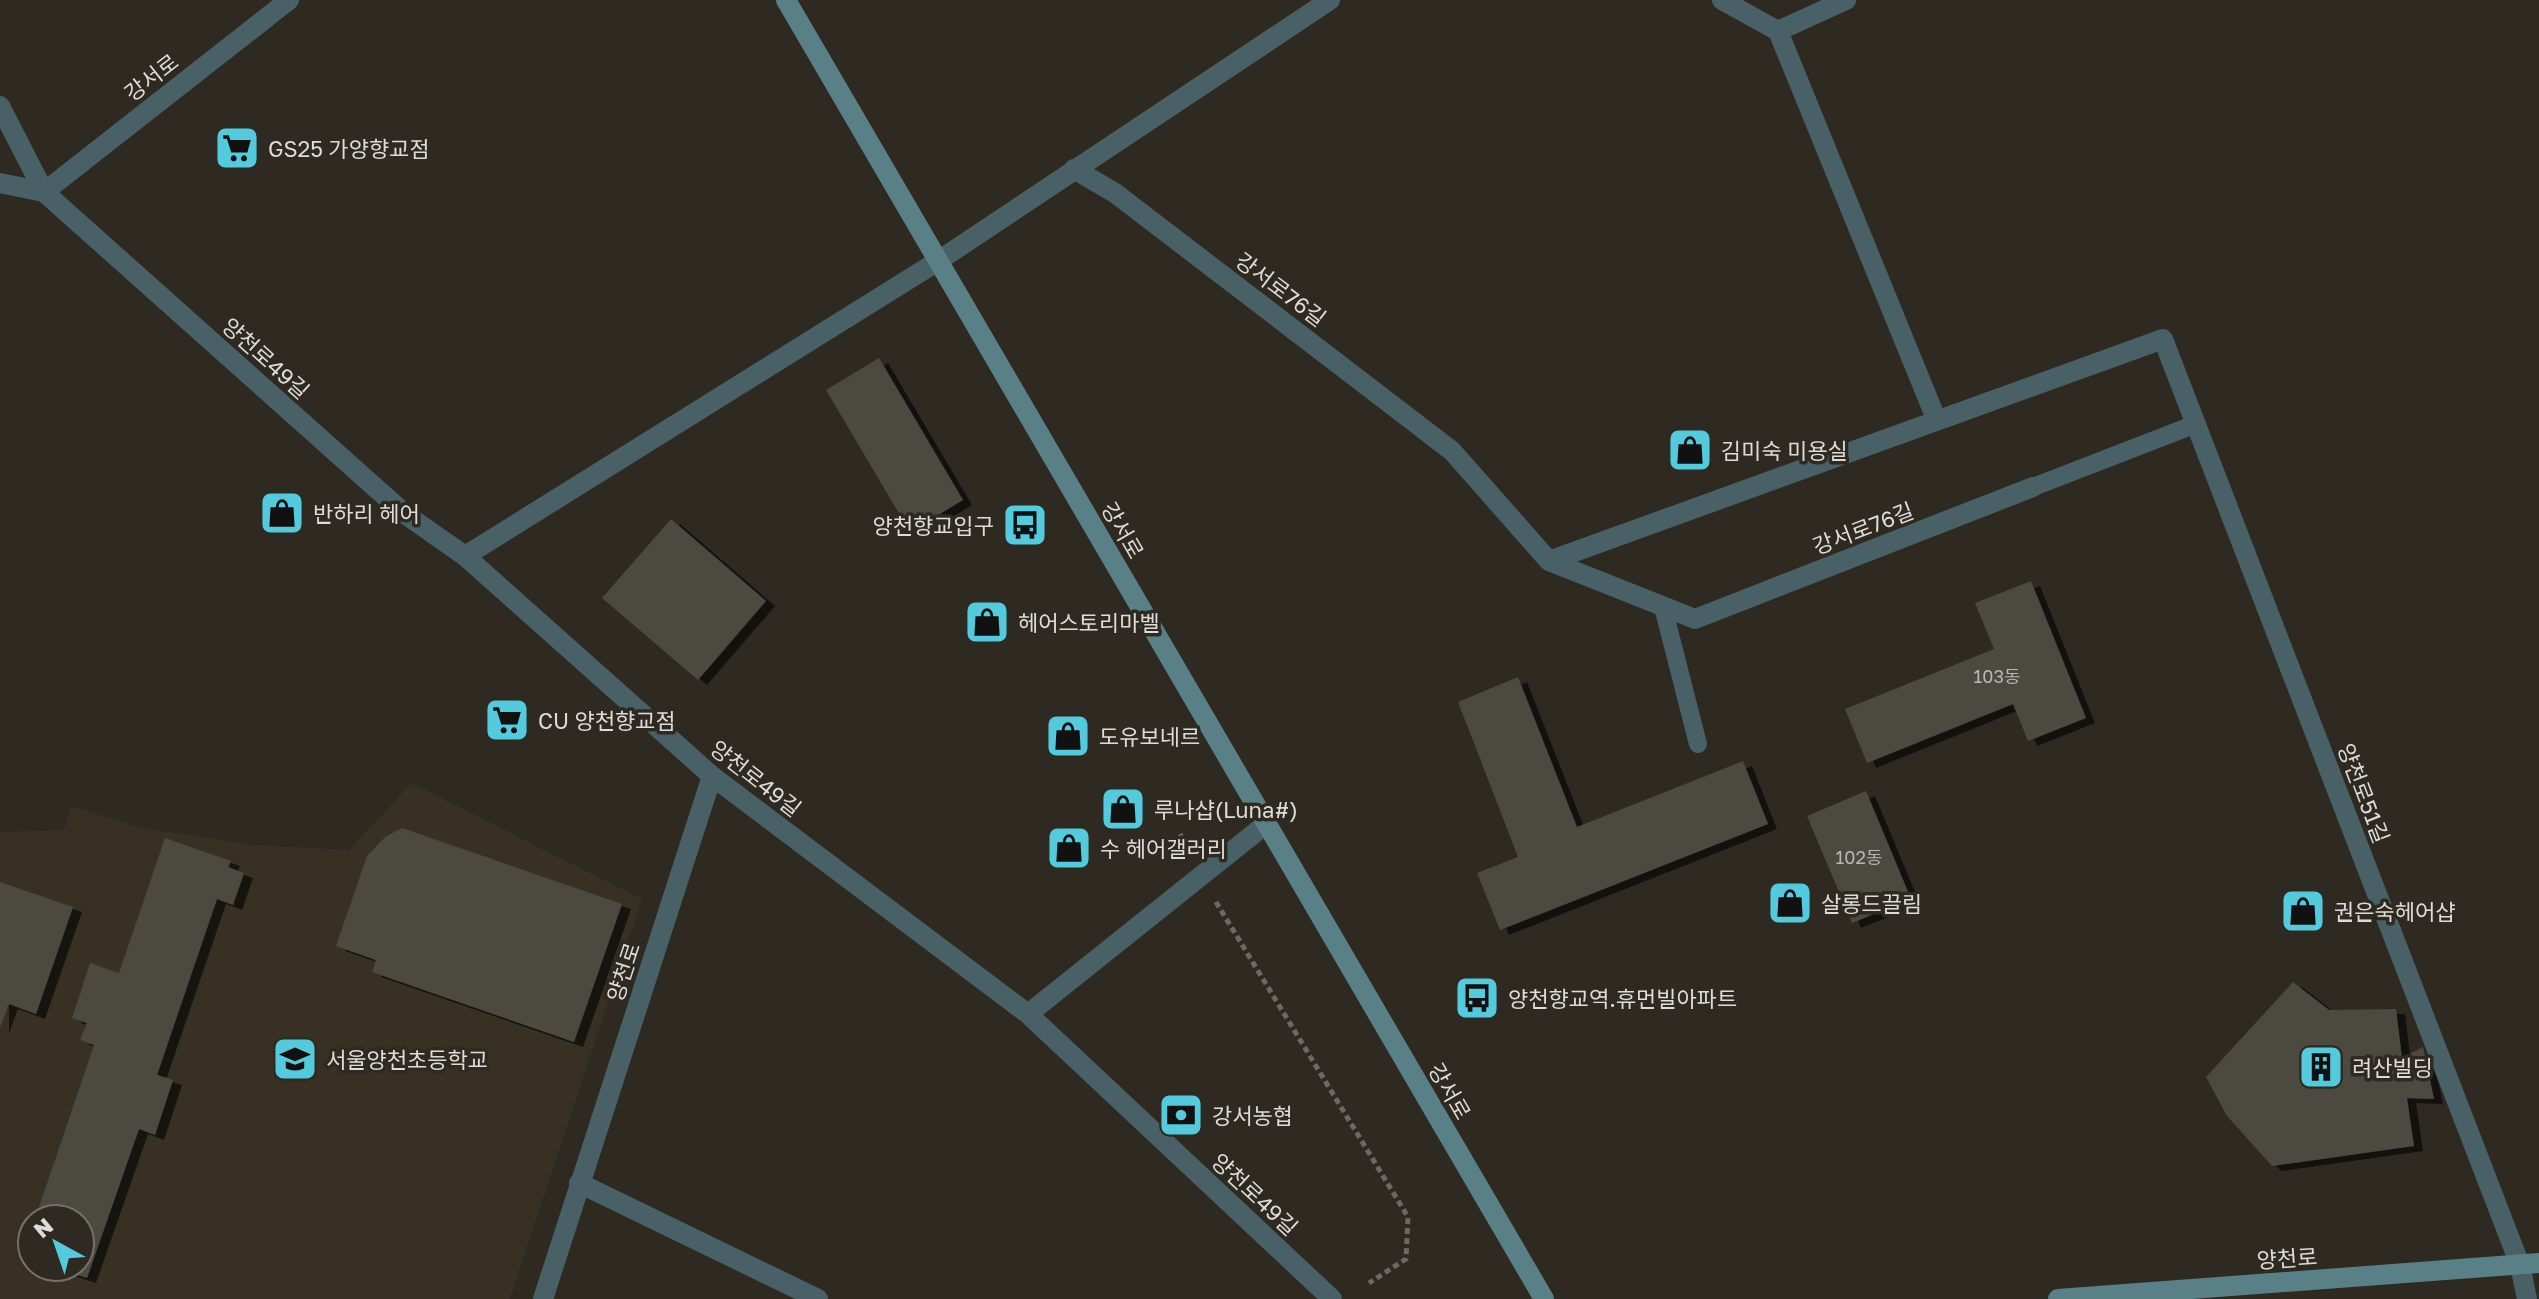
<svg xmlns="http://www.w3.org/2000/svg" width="2539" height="1299" viewBox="0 0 2539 1299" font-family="'Golos Text','Noto Sans KR',sans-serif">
	<defs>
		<filter id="shadow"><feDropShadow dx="9" dy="5" stdDeviation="0" flood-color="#0009"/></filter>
	</defs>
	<rect width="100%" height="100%" fill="#2e2a22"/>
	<!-- built -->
	<path fill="#383123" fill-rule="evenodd" d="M412 783 642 899 510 1299H0V832L63 830 72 806 137 827 252 845 349 850ZM32 1219H80V1267H32Z"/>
	<!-- building -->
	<path fill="#4c483f" filter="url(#shadow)" d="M879 358 963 500 910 532 826 390Z
		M671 519 766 601 698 680 602 598Z
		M2031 581 2086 718 2028 741 2013 704 1867 763 1845 709 1994 649 1975 603Z
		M1518 677 1577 827 1743 761 1768 824 1500 930 1477 873 1518 857 1458 702Z
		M1866 791 1911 899 1852 923 1807 816Z
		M402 828 622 904 574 1042 372 972 376 960 336 946 367 856 385 837Z
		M165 838 231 861 228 867 244 873 233 905 217 899 157 1075 173 1080 155 1135 139 1129 87 1278 56 1268 80 1267V1219H35L94 1045 80 1040 87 1023 72 1018 90 963 119 973Z
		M0 882 73 907 36 1014 9 1004 0 1028Z
		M2293 982 2329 1010 2396 1009 2402 1058 2423 1047 2434 1099 2407 1098 2414 1146 2272 1166 2227 1116 2206 1077Z
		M31 1228H32V1260L22 1256Z"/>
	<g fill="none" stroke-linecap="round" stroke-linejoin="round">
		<!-- path -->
		<path stroke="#6d6962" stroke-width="5" stroke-dasharray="6 4" stroke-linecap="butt" d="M1180 834 1189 851
			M1216 902 1408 1217 1406 1259 1369 1283"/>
		<!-- lane -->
		<path stroke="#496166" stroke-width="18" d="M2033 487 2196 424
			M1663 607 1698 744"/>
		<!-- street -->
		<path stroke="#496166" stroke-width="20" d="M1722 0 1778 31 1846 0
			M1778 31 1937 421
			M0 106 44 192 289 0
			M1074 169 1115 193 1452 451 1549 561 1695 619 2033 487
			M0 183 44 192 405 514 465 556 712 776 1028 1014 1332 1299
			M465 556 938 261 1330 0
			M1549 561 2163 339 2520 1265 2527 1299
			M1028 1014 1266 824
			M579 1183 818 1299
			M543 1299 712 776"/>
		<!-- secondary -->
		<path stroke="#598087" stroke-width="20" d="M786 0 1544 1299
			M2058 1299 2539 1263"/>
	</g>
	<!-- icons -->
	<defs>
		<g id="supermarket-square" transform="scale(2.3)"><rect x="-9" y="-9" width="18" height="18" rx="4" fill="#54cadd" stroke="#2e2a22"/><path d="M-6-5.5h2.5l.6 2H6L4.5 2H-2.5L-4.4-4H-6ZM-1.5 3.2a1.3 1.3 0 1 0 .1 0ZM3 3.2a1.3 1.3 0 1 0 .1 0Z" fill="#111"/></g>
		<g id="shop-square" transform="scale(2.3)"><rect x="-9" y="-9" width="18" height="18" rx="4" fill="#54cadd" stroke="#2e2a22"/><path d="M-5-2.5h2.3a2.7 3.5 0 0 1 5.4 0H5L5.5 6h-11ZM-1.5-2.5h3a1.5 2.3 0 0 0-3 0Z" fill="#111"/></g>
		<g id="bus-square" transform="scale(2.3)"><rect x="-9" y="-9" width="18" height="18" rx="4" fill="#54cadd" stroke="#2e2a22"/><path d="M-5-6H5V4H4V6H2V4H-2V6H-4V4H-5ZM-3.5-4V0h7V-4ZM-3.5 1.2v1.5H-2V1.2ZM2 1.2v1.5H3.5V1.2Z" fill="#111"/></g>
		<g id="school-square" transform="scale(2.3)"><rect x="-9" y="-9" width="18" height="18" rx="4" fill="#54cadd" stroke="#2e2a22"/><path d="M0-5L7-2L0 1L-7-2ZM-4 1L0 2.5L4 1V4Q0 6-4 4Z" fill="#111"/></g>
		<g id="building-square" transform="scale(2.3)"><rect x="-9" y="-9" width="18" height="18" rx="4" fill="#54cadd" stroke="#2e2a22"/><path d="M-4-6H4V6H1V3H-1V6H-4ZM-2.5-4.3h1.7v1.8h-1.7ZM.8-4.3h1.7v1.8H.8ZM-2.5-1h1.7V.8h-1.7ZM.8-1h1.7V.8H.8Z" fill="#111"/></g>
		<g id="bank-square" transform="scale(2.3)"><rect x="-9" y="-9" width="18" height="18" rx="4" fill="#54cadd" stroke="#2e2a22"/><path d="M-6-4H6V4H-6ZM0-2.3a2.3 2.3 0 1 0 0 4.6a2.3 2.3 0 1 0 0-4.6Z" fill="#111"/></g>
	</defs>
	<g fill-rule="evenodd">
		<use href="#supermarket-square" x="237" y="148"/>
		<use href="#shop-square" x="1690" y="450"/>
		<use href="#shop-square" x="282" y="513"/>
		<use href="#bus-square" x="1025" y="525"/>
		<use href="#shop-square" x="987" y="622"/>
		<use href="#supermarket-square" x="507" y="720"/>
		<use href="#shop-square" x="1068" y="736"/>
		<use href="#shop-square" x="1123" y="809"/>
		<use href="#shop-square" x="1069" y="848"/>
		<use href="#shop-square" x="1790" y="903"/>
		<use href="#shop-square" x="2303" y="911"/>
		<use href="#bus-square" x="1477" y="998"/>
		<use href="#school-square" x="295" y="1059"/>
		<use href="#building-square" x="2321" y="1067"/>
		<use href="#bank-square" x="1181" y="1115"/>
	</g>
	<g text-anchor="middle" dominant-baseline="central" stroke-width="7" stroke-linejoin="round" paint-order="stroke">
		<!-- number labels -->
		<g font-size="18" fill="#bab7b1">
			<text x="1997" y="676">103동</text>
			<text x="1859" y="857">102동</text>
		</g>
		<!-- street labels -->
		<g font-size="22" fill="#dfdcd7" stroke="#2e2a22">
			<text transform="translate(151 77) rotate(-38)">강서로</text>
			<text transform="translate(1281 289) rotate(37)">강서로76길</text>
			<text transform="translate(266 358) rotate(42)">양천로49길</text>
			<text transform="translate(1863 528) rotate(-21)">강서로76길</text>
			<text transform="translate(1123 530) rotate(60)">강서로</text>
			<text transform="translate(756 778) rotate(38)">양천로49길</text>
			<text transform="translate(2364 793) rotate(69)">양천로51길</text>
			<text transform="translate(623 972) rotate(-72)">양천로</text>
			<text transform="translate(1450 1091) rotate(60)">강서로</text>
			<text transform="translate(1255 1194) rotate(43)">양천로49길</text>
			<text transform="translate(2287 1258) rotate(-4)">양천로</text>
		</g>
		<!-- poi labels -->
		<g font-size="22" fill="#dfdcd7" stroke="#2e2a22" text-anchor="start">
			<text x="268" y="148">GS25 가양향교점</text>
			<text x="1721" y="450">김미숙 미용실</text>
			<text x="313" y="513">반하리 헤어</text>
			<text x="994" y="525" text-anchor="end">양천향교입구</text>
			<text x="1018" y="622">헤어스토리마벨</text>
			<text x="538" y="720">CU 양천향교점</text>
			<text x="1099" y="736">도유보네르</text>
			<text x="1154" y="809">루나샵(Luna#)</text>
			<text x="1100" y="848">수 헤어갤러리</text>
			<text x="1821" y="903">살롱드끌림</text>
			<text x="2334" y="911">권은숙헤어샵</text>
			<text x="1508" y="998">양천향교역.휴먼빌아파트</text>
			<text x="326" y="1059">서울양천초등학교</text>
			<text x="2352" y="1067">려산빌딩</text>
			<text x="1212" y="1115">강서농협</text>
		</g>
	</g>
	<!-- north arrow -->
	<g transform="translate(56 1243) rotate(320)"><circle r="38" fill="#2e2a22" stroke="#75716a" stroke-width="2"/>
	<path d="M0-6L14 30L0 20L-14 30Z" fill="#54cadd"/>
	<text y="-12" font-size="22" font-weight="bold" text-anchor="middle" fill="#dfdcd7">N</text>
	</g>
</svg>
